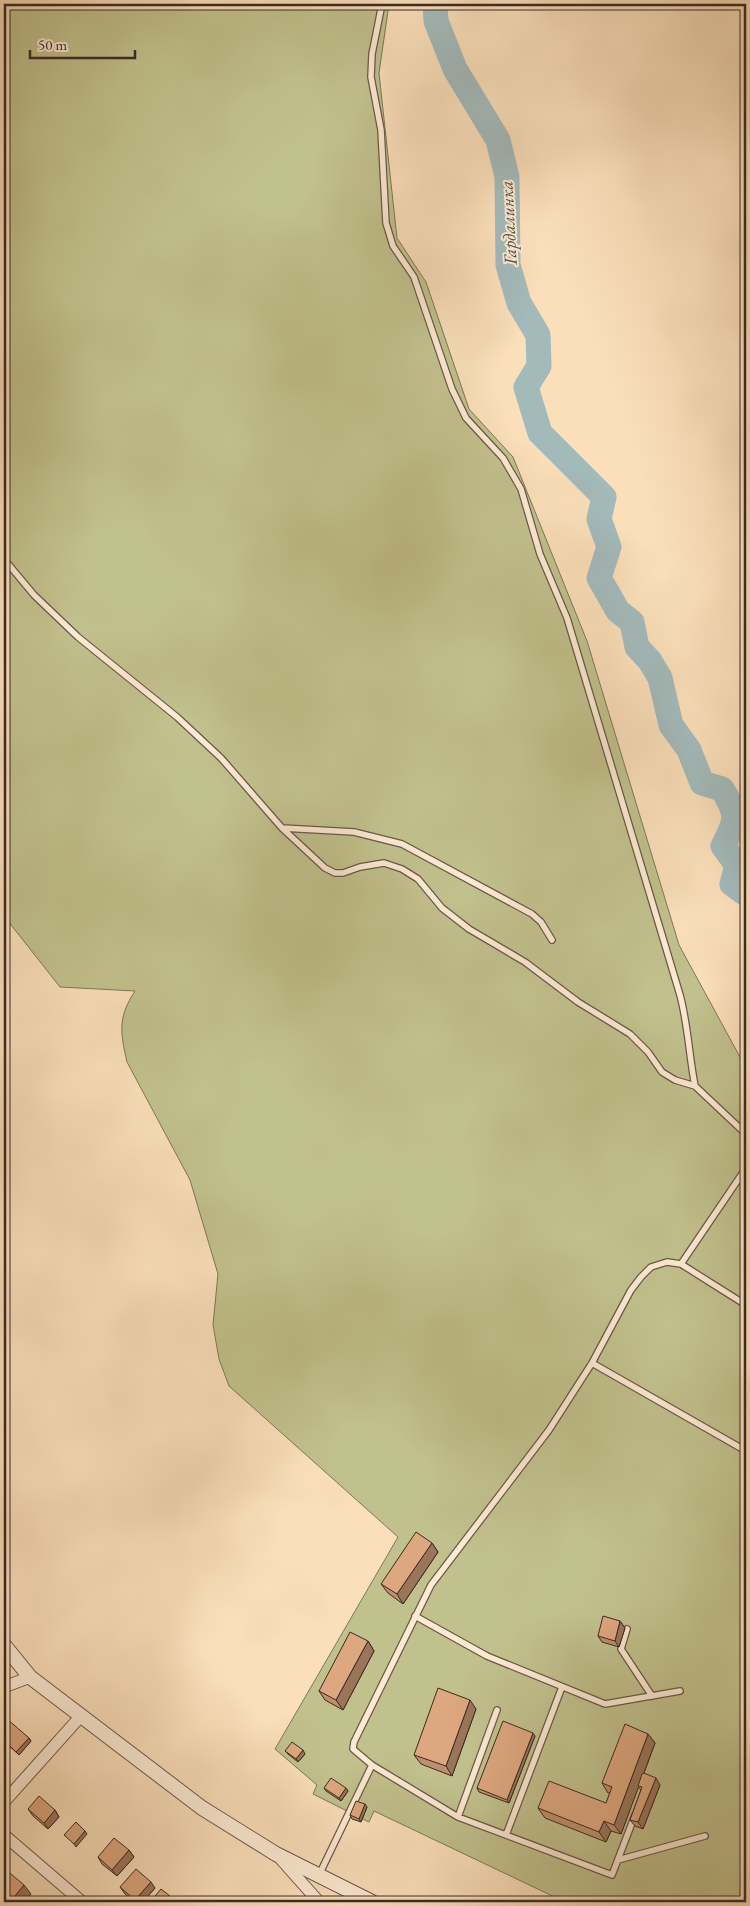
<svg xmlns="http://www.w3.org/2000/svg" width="750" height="1906" viewBox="0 0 750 1906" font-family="'EB Garamond',serif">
	<rect width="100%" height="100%" fill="#fadfba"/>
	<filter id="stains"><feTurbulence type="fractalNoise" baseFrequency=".004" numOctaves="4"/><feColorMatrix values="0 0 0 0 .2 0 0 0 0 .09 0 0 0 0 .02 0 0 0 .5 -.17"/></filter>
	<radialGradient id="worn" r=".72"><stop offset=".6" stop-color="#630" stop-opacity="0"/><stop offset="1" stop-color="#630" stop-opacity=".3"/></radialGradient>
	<!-- pitch -->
	<path fill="#c1c18d" stroke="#7e7658" d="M4 4H389L379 73 397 238 426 282 469 409 513 457 587 641 679 945 746 1068V1902H565L374 1811 369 1822 313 1794 317 1785 275 1749 398 1537 229 1386 219 1359 213 1325 218 1274 190 1180 127 1062C120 1032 118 1017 135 991L60 987 4 916Z"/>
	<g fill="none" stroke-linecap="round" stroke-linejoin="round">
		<!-- river -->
		<path stroke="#a3babb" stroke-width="25" d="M435 4 436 21 455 69 498 140 507 177 508 265 519 303 538 335 539 366 526 387 540 433 604 497 599 519 609 547 599 578 618 611 632 622 637 647 650 661 660 678 671 725 689 750 702 783 722 789C738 815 737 819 723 846L737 865 732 884 746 894"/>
		<!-- service casing -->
		<g stroke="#6b574a" stroke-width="8">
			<path id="service" d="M382 4 372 54 371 77 381 130 386 223 393 246 414 277 452 389 466 418 503 458 521 489 540 554 567 618 680 995C688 1025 689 1055 695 1086
				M4 559 34 595 78 637 177 717 221 758 282 828 354 832 402 844 532 914 541 922 552 940
				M282 828 325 868 335 873H343L360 867 384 863 402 869 418 879 442 908 469 929 525 962 578 1002 630 1034 648 1052 662 1072 675 1080 695 1086 746 1134
				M681 1264 746 1168
				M592 1363 746 1451
				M415 1616 487 1656 605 1704 680 1691
				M627 1629 621 1649 652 1696
				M635 1815 612 1875 458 1817 372 1765 353 1749 354 1742 431 1585 549 1430 592 1363 631 1290 641 1277 651 1267 667 1262 681 1264 746 1305
				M458 1817 497 1710
				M506 1835 562 1687
				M618 1860 705 1836
				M319 1875 372 1765"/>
		</g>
		<!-- minor casing -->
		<g stroke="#6b574a" stroke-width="13">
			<path id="minor" d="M4 1687 30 1677
				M4 1802 80 1717
				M4 1835 82 1902
				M279 1857 319 1902"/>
		</g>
		<!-- tertiary casing -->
		<g stroke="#6b574a" stroke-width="16">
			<path id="tertiary" d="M4 1645 30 1677 202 1808 276 1854 372 1902"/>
		</g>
		<!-- service -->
		<use href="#service" stroke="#fcead2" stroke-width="5.5"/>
		<!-- minor -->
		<use href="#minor" stroke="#fcead2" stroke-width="11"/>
		<!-- tertiary -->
		<use href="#tertiary" stroke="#fcead2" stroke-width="14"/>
	</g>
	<!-- wall -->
	<path fill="#be906d" stroke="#3b2a24" d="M432 1543 438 1552 403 1604 388 1593 381 1584Z
		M620 1621 625 1628 619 1647 602 1642 598 1636Z
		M368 1641 374 1651 343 1710 325 1700 319 1691Z
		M476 1709 452 1776 421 1764 414 1755Z
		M4 1720 29 1738 31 1741 19 1755 4 1741V1728L5 1727 4 1726Z
		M648 1734 655 1743 644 1773 660 1785 643 1829 635 1826 630 1820 641 1790 638 1787 621 1834 611 1831 606 1842 545 1818 538 1808 606 1803 610 1793H608L602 1783Z
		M535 1736 509 1803 479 1792 477 1788Z
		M285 1751 305 1754 298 1762 288 1754Z
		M324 1788 348 1791 341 1801 326 1791Z
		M367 1807 361 1822 352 1819 350 1815Z
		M28 1809 55 1810 59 1817 48 1829 33 1816Z
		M129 1850 134 1857 117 1876 102 1864 98 1857Z
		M120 1887 155 1888 143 1902H135L125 1894Z"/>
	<!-- shaded-wall -->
	<path fill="#9b7559" stroke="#3b2a24" d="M432 1543 438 1552 403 1604 397 1594Z
		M620 1621 625 1628 619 1647 615 1641Z
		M368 1641 374 1651 343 1710 336 1700Z
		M470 1700 476 1709 452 1776 446 1766Z
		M533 1733 535 1736 509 1803 507 1800Z
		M648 1734 655 1743 621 1834 614 1825Z
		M29 1738 31 1741 19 1755 16 1752Z
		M303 1750 305 1754 298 1762 296 1759Z
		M656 1778 660 1785 643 1829 638 1822Z
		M346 1788 348 1791 341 1801 339 1798Z
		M365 1804 367 1807 361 1822 359 1819Z
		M55 1810 59 1817 48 1829 44 1823Z
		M604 1821 611 1831 606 1842 599 1832Z
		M85 1831 87 1834 76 1847 74 1844Z
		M129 1850 134 1857 117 1876 112 1870Z
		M151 1882 155 1888 143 1902H137L135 1900Z
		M24 1885 31 1894 25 1902H10Z
		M170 1896 174 1902H165Z"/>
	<!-- building -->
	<path fill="#dda77f" stroke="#3b2a24" d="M416 1532 432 1543 397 1594 381 1584Z
		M603 1616 620 1621 615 1641 598 1636Z
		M350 1632 368 1641 336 1700 319 1691Z
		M438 1688 470 1700 446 1766 414 1755Z
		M6 1718 29 1738 16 1752 4 1740V1728L5 1727 4 1725V1720Z
		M503 1721 533 1733 507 1800 477 1788Z
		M625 1724 648 1734 614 1825 604 1821 599 1832 538 1808 549 1781 606 1803 612 1787 602 1783Z
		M292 1742 303 1750 296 1759 285 1751Z
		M644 1773 656 1778 638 1822 630 1820 642 1787 638 1786 642 1774Z
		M331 1778 346 1788 339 1798 324 1788Z
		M39 1796 55 1810 44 1823 28 1809Z
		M356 1801 365 1804 359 1819 350 1815Z
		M76 1822 85 1831 74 1844 64 1835Z
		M114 1838 129 1850 112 1870 98 1857Z
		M4 1868 24 1885 10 1902H4Z
		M136 1869 151 1882 135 1900 120 1887Z
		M161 1889 170 1896 165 1902H150Z
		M607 1897 621 1902H605Z"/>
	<g text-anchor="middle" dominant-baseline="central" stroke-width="4" stroke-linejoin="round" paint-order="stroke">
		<!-- water labels -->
		<g font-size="18" font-style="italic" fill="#554e4a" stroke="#fcead2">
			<text transform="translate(508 223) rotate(-93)">Гардалинка</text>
		</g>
	</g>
	<!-- margin -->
	<rect width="750" height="1906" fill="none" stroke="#fadfba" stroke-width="20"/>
	<rect x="5" y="5" width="740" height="1896" fill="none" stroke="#3b2a24" stroke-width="2.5"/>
	<rect x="10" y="10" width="730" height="1886" fill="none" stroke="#3b2a24"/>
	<!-- scale -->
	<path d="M30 50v8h105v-8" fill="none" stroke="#3b2a24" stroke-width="2.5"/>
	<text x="38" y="50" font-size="15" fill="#3b2a24" stroke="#fcead2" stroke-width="4" paint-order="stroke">50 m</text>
	<rect width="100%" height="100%" filter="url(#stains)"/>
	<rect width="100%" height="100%" fill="url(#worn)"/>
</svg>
